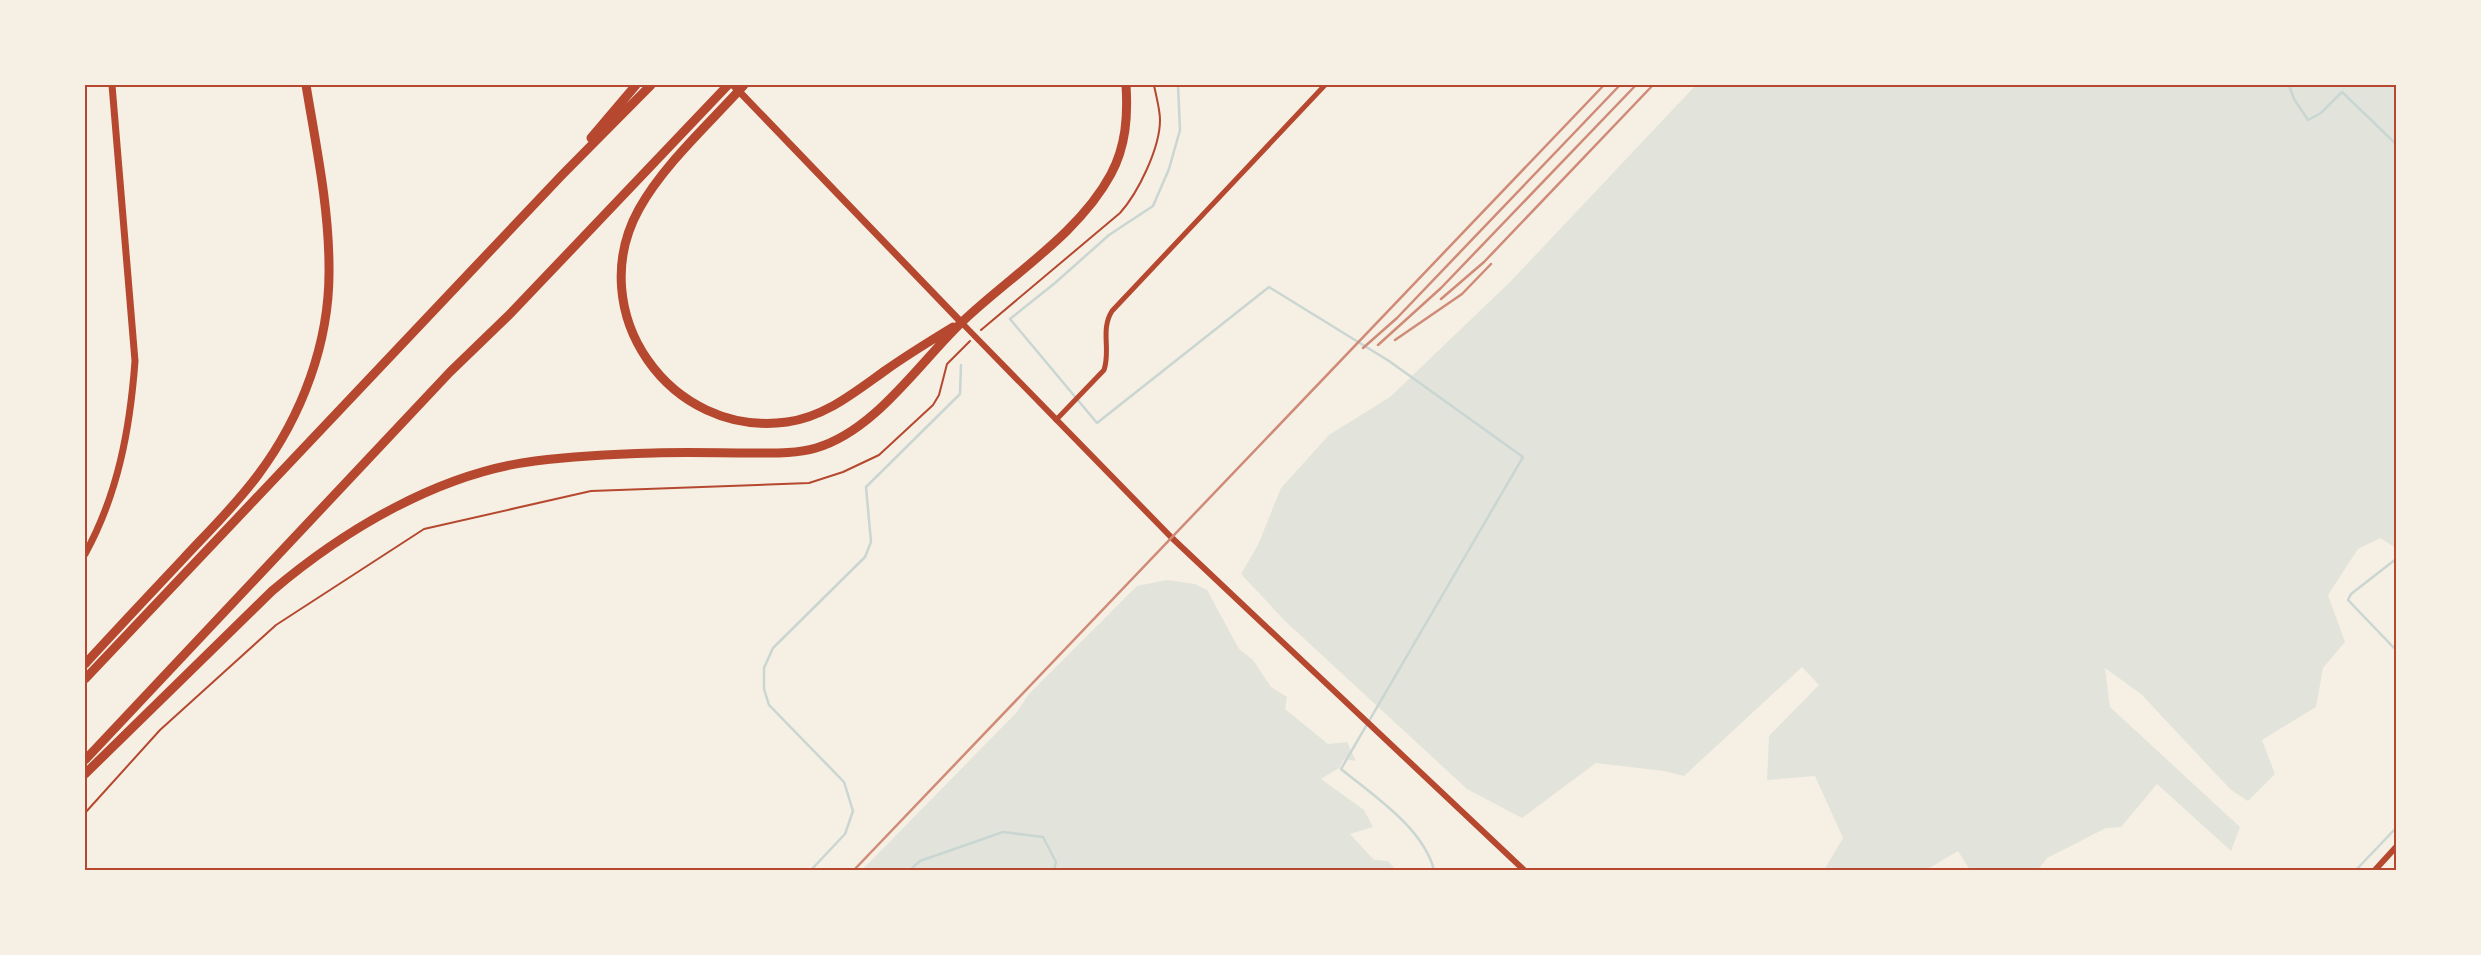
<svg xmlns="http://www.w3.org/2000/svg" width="2481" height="955" viewBox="0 0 2481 955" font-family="Signika,sans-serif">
	<rect width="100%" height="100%" fill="#f6efe4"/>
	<!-- green -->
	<path fill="#e2e4dc" d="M1696 85H2396V548L2380 538 2358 549 2328 595 2345 642 2323 668 2316 707 2262 740 2275 774 2248 801 2231 790 2141 694 2105 668 2110 707 2240 827 2231 851 2157 784 2121 827 2106 828 2047 858 2038 870H1970L1958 851 1926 870H1824L1843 838 1815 776 1767 780 1769 736 1819 685 1802 667 1684 776 1664 771 1596 763 1522 818 1467 789 1285 621 1241 574 1258 545 1281 488 1329 435 1390 397 1511 281Z
		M1167 580 1195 584 1207 590 1239 649 1253 660 1271 687 1287 697 1285 709 1328 744 1347 742 1356 761 1344 759 1339 768 1321 779 1364 810 1373 827 1350 834 1374 860 1388 861 1396 870H862L1017 712 1028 695 1137 586Z"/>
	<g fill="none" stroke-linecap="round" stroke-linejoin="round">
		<!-- stream -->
		<path stroke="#c9d6d2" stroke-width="2.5" d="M1178 85 1180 130 1169 169 1153 206 1109 235 1055 283 1010 319 1097 423 1269 287 1389 361 1523 457 1341 769C1374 796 1423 828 1434 870
			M2289 85 2294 99 2308 120 2321 113 2342 92 2396 144
			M2396 559 2351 594 2348 600 2396 650
			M811 870 845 834 853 811 844 782 769 705 764 689V668L773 648 865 557 871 542 866 487 960 394 961 365
			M910 870 920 861 1003 832 1043 837 1056 862 1054 870
			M2356 870 2396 828"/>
		<!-- path -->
		<path stroke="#b5482f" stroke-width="2" d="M981 330 1120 213C1138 193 1160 148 1160 120 1160 109 1156 96 1154 85
			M85 813 160 730 276 625 424 529 591 491 809 483 843 472 879 455 933 405 939 395 947 364 970 341"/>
		<!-- minor -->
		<path stroke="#b5482f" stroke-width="5" d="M1056 420 1104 370C1111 350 1100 330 1112 311L1325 85"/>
		<!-- tertiary -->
		<path stroke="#b5482f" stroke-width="6" d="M961 322 1171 537 1524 870
			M2375 870 2396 847"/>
		<!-- secondary -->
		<path stroke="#b5482f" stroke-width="7" d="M733 85 961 322
			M85 554C118 494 130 429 135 361L112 85"/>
		<!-- motorway -->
		<path stroke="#b5482f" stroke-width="9" d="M744 85C709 124 664 164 639 209 582 312 670 438 787 422 825 417 855 392 886 370 907 355 930 341 953 327
			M591 138 636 85
			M85 664C117 629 150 594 183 559 208 532 236 505 258 475 302 416 330 342 329 268 329 207 316 146 306 85
			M85 679 562 175 651 85
			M85 760 450 372 511 313 728 85
			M85 774 272 591C344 530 439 473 535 461 574 456 615 454 654 453 686 452 719 453 751 453 773 453 795 454 816 448 875 431 919 363 962 322 1010 276 1079 234 1111 174 1126 146 1128 116 1126 85"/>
		<!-- rail -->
		<path stroke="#cf8b77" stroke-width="2.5" d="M1441 299 1484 262 1653 85
			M1395 340 1462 294 1491 264
			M1378 345 1441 288 1636 85
			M1363 348 1397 318 1620 85
			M854 870 1604 85"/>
	</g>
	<!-- border -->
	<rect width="2481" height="955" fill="none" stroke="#f6efe4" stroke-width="172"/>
	<rect x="86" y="86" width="2309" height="783" fill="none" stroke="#b5482f" stroke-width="2"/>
</svg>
